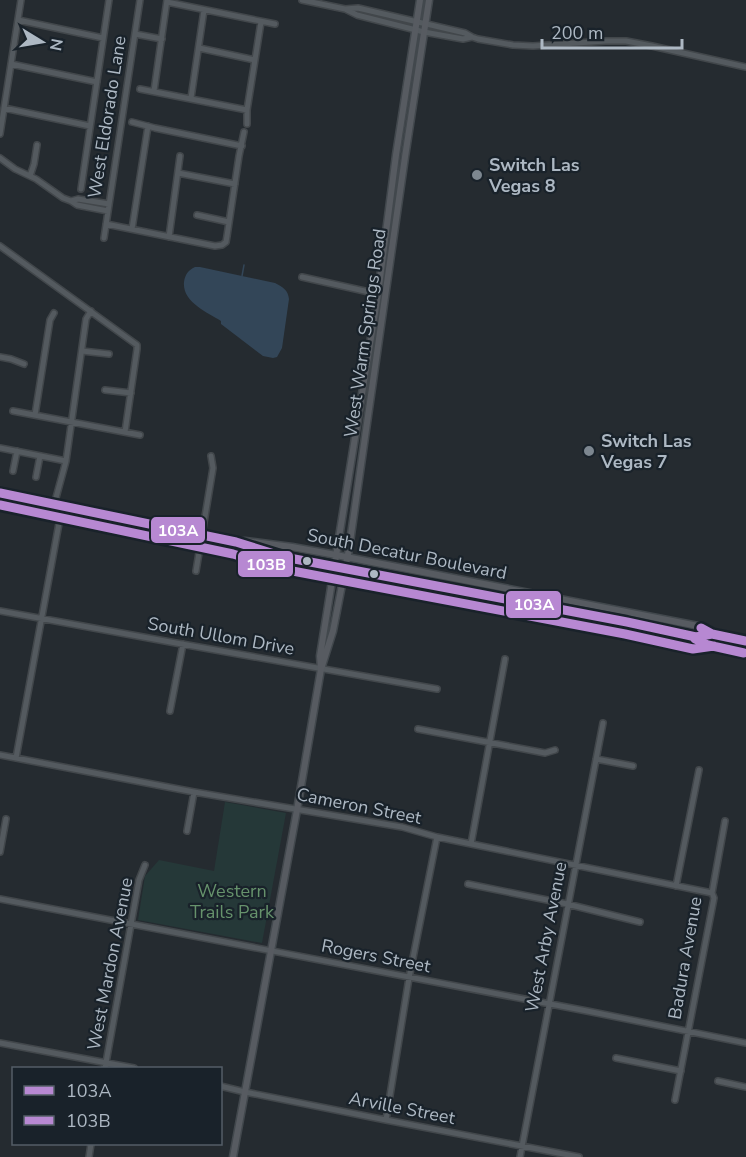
<svg xmlns="http://www.w3.org/2000/svg" width="746" height="1157" viewBox="0 0 746 1157" font-family="'Nunito Sans',sans-serif">
	<rect width="100%" height="100%" fill="#252b30"/>
	<!-- green -->
	<path fill="#253838" d="M225 802 286 813 262 943 138 920 145 876 159 860 214 871Z"/>
	<!-- water -->
	<path fill="#334658" d="M195 267H200L275 283C283 287 288 290 289 299L282 348 277 357 273 358 263 356 221 324V321C207 312 182 302 184 282 185 275 188 270 195 267Z"/>
	<g fill="none" stroke-linecap="round" stroke-linejoin="round">
		<!-- stream -->
		<path stroke="#334658" stroke-width="1.5" d="M242 276 244 265"/>
		<!-- minor casing -->
		<g stroke="#42474b" stroke-width="8">
			<path id="minor" d="M302 0 345 9 357 15 424 32 463 39 472 37
				M167 2 275 24
				M345 9 358 8 465 33 472 37 478 39 513 45 533 46 606 41H626L652 46 746 67
				M18 20 103 38
				M135 34 162 39
				M199 48 255 60
				M11 64 97 82
				M140 89 247 110
				M154 91 167 0
				M191 98 204 10
				M4 108 90 126
				M132 122 155 128 242 146
				M247 124V110L261 22
				M0 134 21 0
				M0 158 15 169 36 179 63 198 71 201 77 205 108 211
				M178 173 235 184
				M30 176 34 164 37 145
				M81 189 109 0
				M71 201 78 199 109 204
				M197 215 229 222
				M106 224 215 246 222 245 226 242 227 236 239 156 244 132
				M132 229 148 126
				M169 237 180 156
				M104 238 140 0
				M0 246 137 345V349L125 432
				M302 277 378 294
				M82 351 109 354
				M0 357 11 359 24 364
				M105 390 131 393
				M13 411 140 435
				M35 415 50 320 54 313
				M0 448 66 461
				M13 471 17 451
				M36 477 40 456
				M54 505 66 461 86 319 91 311
				M196 571 213 468 211 456
				M0 611 176 643 437 689
				M170 711 183 644
				M418 729 545 753 555 750
				M0 755 194 792 402 827 437 837 712 893
				M16 758 62 507
				M596 759 633 766
				M187 831 194 792
				M471 844 505 659
				M0 852 6 819
				M468 884 567 904 640 922
				M676 886 699 770
				M0 899 587 1011 746 1043
				M0 1043 134 1068
				M616 1058 681 1071
				M105 1068 139 880 145 865
				M718 1081 746 1087
				M220 1086 245 1092 386 1120 579 1157
				M675 1100 714 898 712 893 725 821
				M386 1120 409 978 437 837
				M89 1157 91 1144
				M520 1157 603 723"/>
		</g>
		<!-- major casing -->
		<g stroke="#42484d" stroke-width="9">
			<path id="major" d="M0 493 236 542 244 545 284 557 346 569 627 622 696 637 712 634
				M237 542 245 541 292 547 336 555 698 626 712 634 746 641
				M322 666 333 631 349 549 405 157 429 0
				M233 1157 297 810 321 669 320 656 378 294 396 155 420 0"/>
		</g>
		<!-- minor -->
		<use href="#minor" stroke="#545a5f" stroke-width="5"/>
		<!-- major -->
		<use href="#major" stroke="#575b61" stroke-width="6"/>
		<!-- bus-1 casing -->
		<g stroke="#19222a" stroke-width="14">
			<path id="bus-1" d="M0 493 236 542 284 557 627 622 696 637 712 634
				M701 628 712 634 746 641"/>
		</g>
		<!-- bus-2 casing -->
		<g stroke="#19222a" stroke-width="14">
			<path id="bus-2" d="M0 505 233 554 282 569 625 634 693 649 714 646
				M695 639 708 645 744 653"/>
		</g>
		<!-- bus-1 -->
		<use href="#bus-1" stroke="#b788d2" stroke-width="9"/>
		<!-- bus-2 -->
		<use href="#bus-2" stroke="#b788d2" stroke-width="9"/>
	</g>
	<!-- markers -->
	<g fill="#7d8790" stroke="#19222a" stroke-width="2">
		<circle cx="477" cy="175" r="6"/>
		<circle cx="589" cy="451" r="6"/>
	</g>
	<g fill="#adb8c3" stroke="#19222a" stroke-width="2">
		<circle cx="307" cy="561" r="5"/>
		<circle cx="374" cy="574" r="5"/>
	</g>
	<g text-anchor="middle" dominant-baseline="central" stroke-width="4.5" stroke-linejoin="round" paint-order="stroke">
		<!-- street labels -->
		<g font-size="18" fill="#adb8c3" stroke="#19222a">
			<text transform="translate(107 117) rotate(-81)">West Eldorado Lane</text>
			<text transform="translate(365 333) rotate(-82)">West Warm Springs Road</text>
			<text transform="translate(407 554) rotate(11)">South Decatur Boulevard</text>
			<text transform="translate(221 636) rotate(10)">South Ullom Drive</text>
			<text transform="translate(359 806) rotate(11)">Cameron Street</text>
			<text transform="translate(546 937) rotate(-79)">West Arby Avenue</text>
			<text transform="translate(376 956) rotate(11)">Rogers Street</text>
			<text transform="translate(685 958) rotate(-80)">Badura Avenue</text>
			<text transform="translate(110 964) rotate(-79)">West Mardon Avenue</text>
			<text transform="translate(402 1108) rotate(11)">Arville Street</text>
		</g>
		<!-- poi labels -->
		<g font-size="18" font-weight="bold" fill="#adb8c3" stroke="#19222a" text-anchor="start">
			<text x="489" y="165">Switch Las<tspan x="489" dy="21">Vegas 8</tspan></text>
			<text x="601" y="441">Switch Las<tspan x="601" dy="21">Vegas 7</tspan></text>
		</g>
		<!-- park labels -->
		<g font-size="18" fill="#66926c" stroke="#19222a">
			<text x="232" y="891">Western<tspan x="232" dy="21">Trails Park</tspan></text>
		</g>
	</g>
	<g stroke="#19222a" stroke-width="2">
		<rect x="150" y="516" width="56" height="28" rx="6" fill="#b788d2"/>
		<rect x="237" y="550" width="57" height="28" rx="6" fill="#b788d2"/>
		<rect x="505" y="590" width="57" height="29" rx="6" fill="#b788d2"/>
	</g>
	<g font-size="16" text-anchor="middle" font-weight="bold" fill="#fff">
		<text x="178" y="536">103A</text>
		<text x="266" y="570">103B</text>
		<text x="534" y="610">103A</text>
	</g>
	<!-- legend -->
	<rect x="12" y="1067" width="210" height="78" fill="#19222a" stroke="#545e67" stroke-width="1.5"/>
	<rect x="24" y="1086" width="30" height="9" fill="#b788d2" stroke="#545e67" stroke-width="1.5"/>
	<text x="66" y="1097" font-size="18" fill="#adb8c3">103A</text>
	<rect x="24" y="1116" width="30" height="9" fill="#b788d2" stroke="#545e67" stroke-width="1.5"/>
	<text x="66" y="1127" font-size="18" fill="#adb8c3">103B</text>
	<!-- north arrow -->
	<g transform="translate(42 42) rotate(101)" stroke="#19222a" stroke-width="4.5" paint-order="stroke">
	<path d="M0-4.5L10 22L0 15L-10 22Z" fill="#adb8c3"/>
	<text y="-9" font-size="16" font-weight="bold" text-anchor="middle" fill="#adb8c3">N</text>
	</g>
	<!-- scale -->
	<path d="M542 39v9h140v-9" fill="none" stroke="#adb8c3" stroke-width="3"/>
	<text x="551" y="39" font-size="18" fill="#adb8c3" stroke="#19222a" stroke-width="4.5" paint-order="stroke">200 m</text>
</svg>
